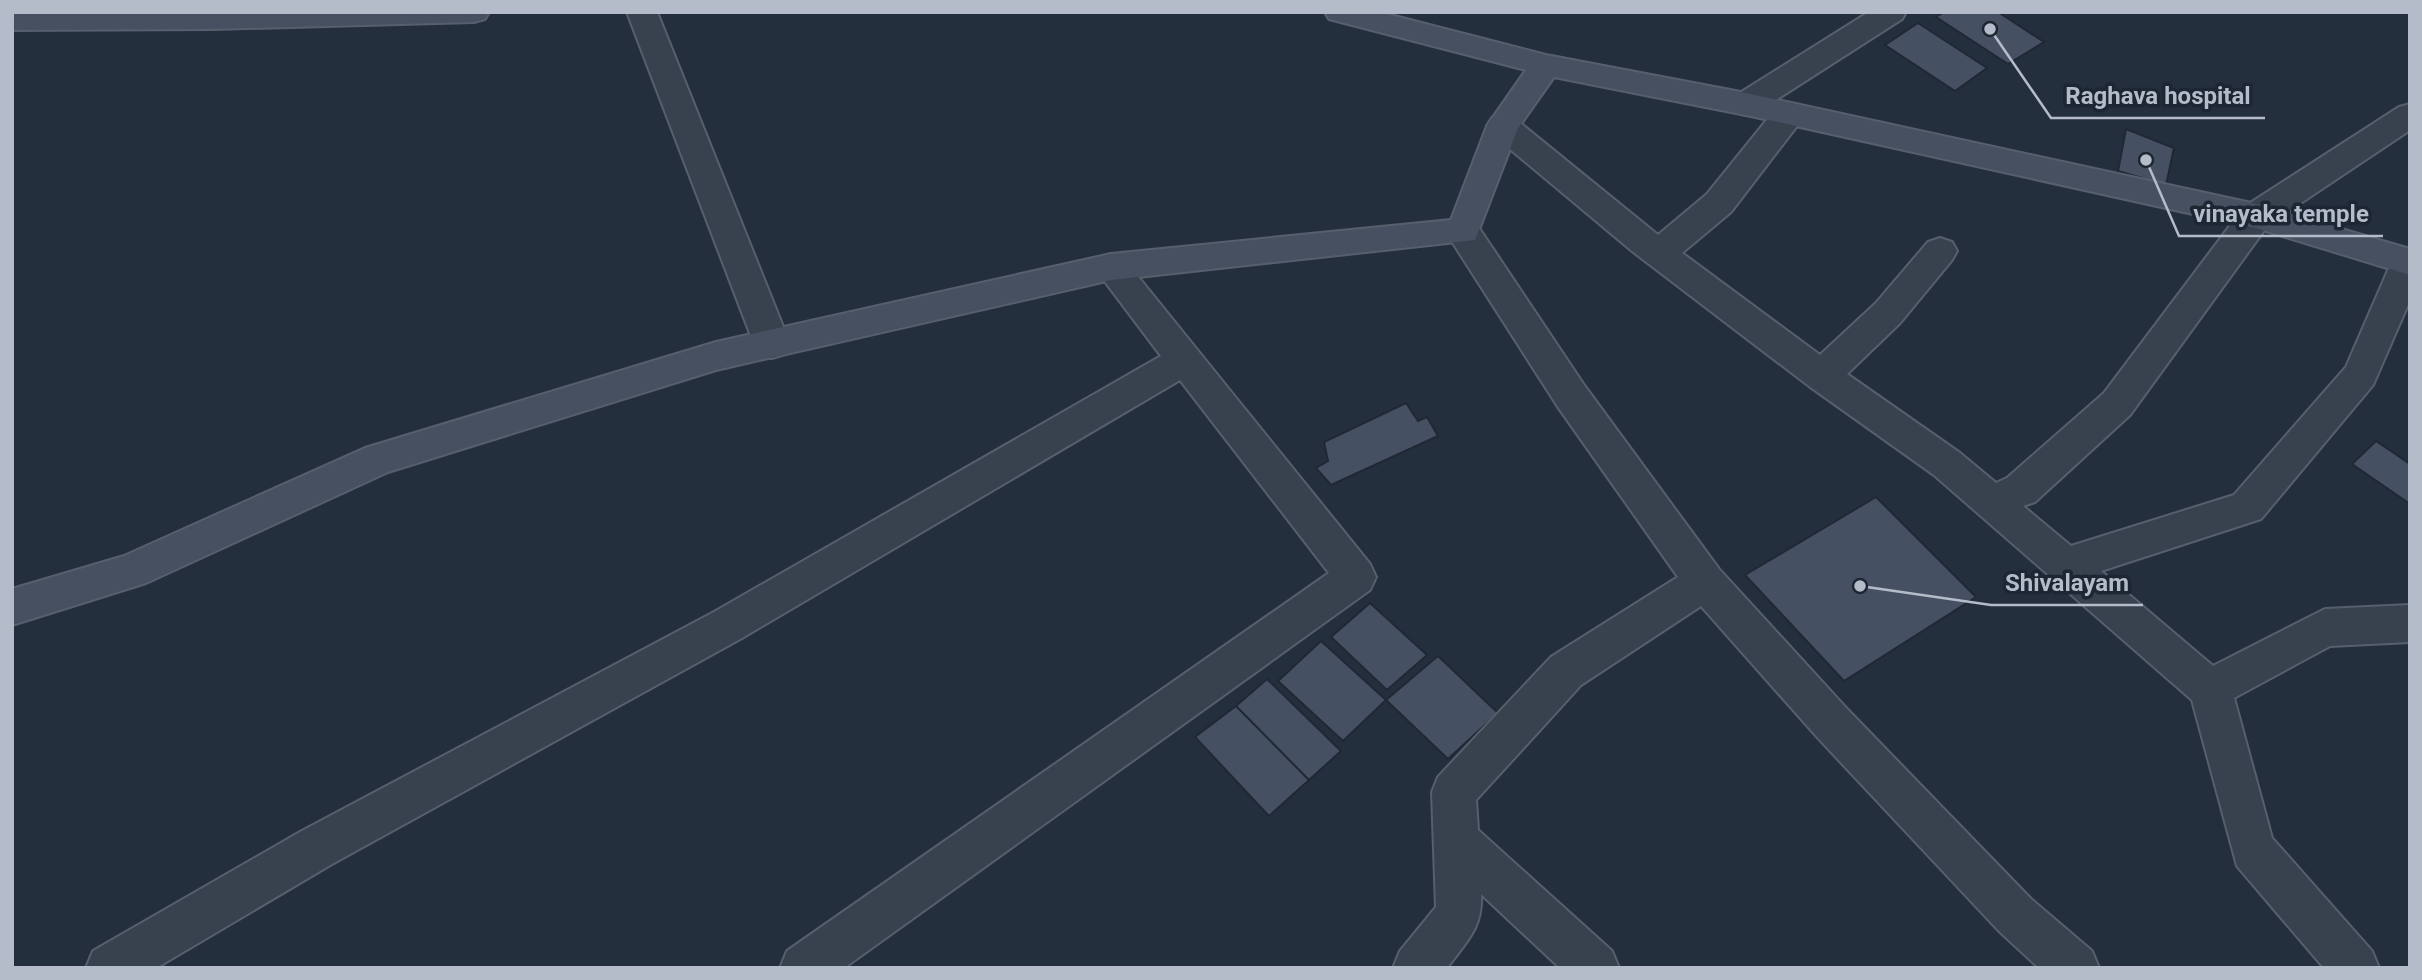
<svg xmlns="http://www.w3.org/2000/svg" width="2422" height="980" viewBox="0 0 2422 980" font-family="Roboto,sans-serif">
	<rect width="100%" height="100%" fill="#242f3e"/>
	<!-- building -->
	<path fill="#455162" stroke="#1f2835" stroke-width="2" d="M1944 12H1998L2044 42 2008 64 1936 17Z
		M1918 23 1987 68 1955 91 1885 45Z
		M2126 129 2174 148 2166 185 2118 171Z
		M1406 403 1418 421 1427 417 1438 436 1331 485 1316 468 1328 461 1324 442Z
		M2376 441 2410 464V504L2352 464Z
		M1876 497 1976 597 1844 681 1745 575Z
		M1370 603 1427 655 1387 690 1331 637Z
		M1321 641 1386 700 1343 741 1278 681Z
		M1438 656 1498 713 1448 759 1386 700Z
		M1267 679 1341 751 1309 780 1236 706Z
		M1236 706 1309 780 1269 816 1195 737Z"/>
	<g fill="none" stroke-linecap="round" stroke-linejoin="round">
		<!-- street casing -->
		<g stroke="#565f6c" stroke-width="4">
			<path id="street" d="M627 12H657L790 344 785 354 772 358 759 354 754 344Z
				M1869 12H1906L1902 19 1757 112 1746 115 1735 112 1730 104 1735 96Z
				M1789 103 1800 106 1805 114 1800 122 1731 212 1682 253 1820 355 1876 303 1928 242 1940 238 1952 242 1957 251 1952 260 1900 323 1847 374 1960 453 1996 483 2007 478 2104 393 2244 207 2399 107 2410 104V130L2268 225 2130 415 2035 502 2023 506 2071 546 2234 495 2346 367 2392 261 2397 252 2410 248V300L2373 385 2261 519 2101 571 2213 666 2325 609 2410 605V642L2330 646 2234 698 2272 838 2372 951 2379 968H2324L2237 866 2192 700 1934 475 1809 386 1632 251 1492 134 1487 126 1492 118 1503 115 1514 118 1658 235 1707 194 1778 106Z
				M1463 218 1475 222 1584 385 1719 569 1848 710 2031 899 2092 951 2099 968H2039L1999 931 1818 738 1701 606 1581 685 1476 800 1478 830 1612 951 1619 968H1560L1481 894C1483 928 1466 942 1447 968H1393L1400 951 1436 907 1432 792 1438 777 1551 657 1678 577 1558 407 1451 240 1446 231 1451 222Z
				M1111 254 1123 258 1370 564 1376 577 1370 590 844 968H780L787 951 1329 573 1180 380 742 638 332 864 156 968H86L93 951 300 832 714 612 1161 356 1094 267 1099 258Z"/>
		</g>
		<!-- secondary casing -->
		<g stroke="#565f6c" stroke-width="4">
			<path id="secondary" d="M12 12H489L485 19 474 22 213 29 12 30Z
				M1325 12H1379L1546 55 1746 93 2256 204 2410 249V275L2256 228 1746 115 1554 77 1518 128 1475 240 1111 280 716 370 388 472 146 583 12 625V589L124 556 365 448 716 342 1111 254 1451 220 1487 126 1526 70 1329 19Z"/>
		</g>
		<!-- street -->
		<use href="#street" fill="#38414e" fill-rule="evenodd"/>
		<!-- secondary -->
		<use href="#secondary" fill="#465061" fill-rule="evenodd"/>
	</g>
	<!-- callouts -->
	<path fill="none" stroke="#b4bcc9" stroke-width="2.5" d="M1990 29L2051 118H2265M2146 160L2179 236H2383M1860 586L1991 605H2143"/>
	<g fill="#b4bcc9" stroke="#1d2633" stroke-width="2.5">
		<circle cx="1990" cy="29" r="7"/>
		<circle cx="2146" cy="160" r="7"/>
		<circle cx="1860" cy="586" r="7"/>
	</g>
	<g font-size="24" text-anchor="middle" font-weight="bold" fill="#b4bcc9" stroke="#1d2633" stroke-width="7" stroke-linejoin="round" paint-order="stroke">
		<text x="2158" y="104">Raghava hospital</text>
		<text x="2281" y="222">vinayaka temple</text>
		<text x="2067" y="591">Shivalayam</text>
	</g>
	<!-- border -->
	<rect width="2422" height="980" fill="none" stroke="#b4bcc9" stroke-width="28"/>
</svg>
